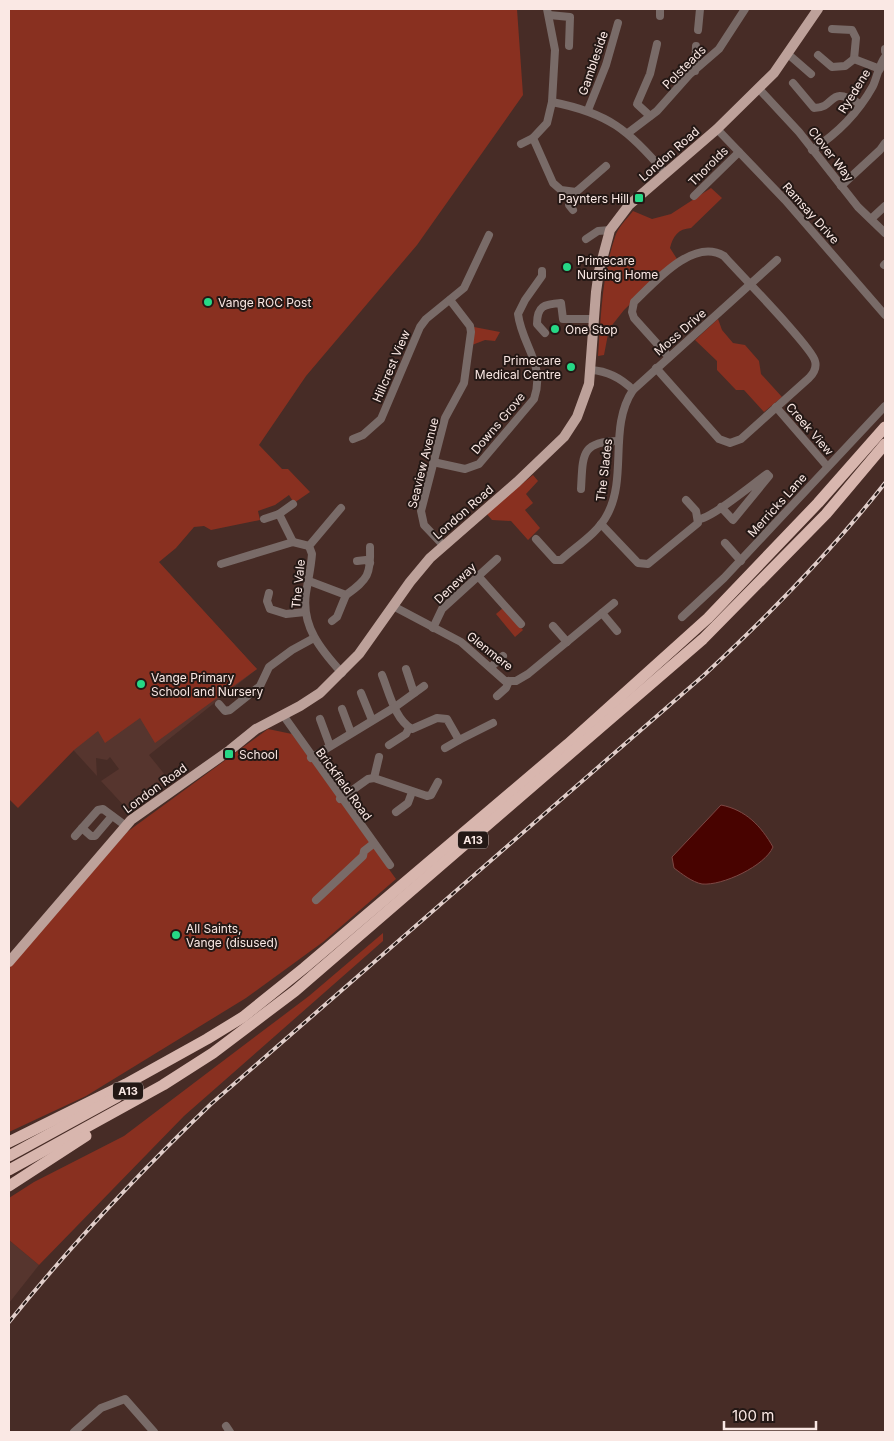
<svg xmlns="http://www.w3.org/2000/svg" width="894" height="1441" font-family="Inter,sans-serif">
	<rect width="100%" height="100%" fill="#472c26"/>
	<g fill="#56352e">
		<path d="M169,573L257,669L149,755L170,781L128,810L101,781L119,769L110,757L107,760L96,758L97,776L26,698Z"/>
		<path d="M9,1240L39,1265L9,1303Z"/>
	</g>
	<g fill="#893020">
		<path d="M9,9H517L523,95L417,245L306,376L259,445L282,469H288L310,492L294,503L289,495L275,505L258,511L260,520L211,530L204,526L194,527L176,548L159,562L257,669L155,743L140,718L105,743L98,731L74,750L18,808L9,799Z"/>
		<path d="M711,188L722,198L691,228C678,229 673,236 670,248L677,259L624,310L609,329L604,355L598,356C601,316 602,275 615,237C618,227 627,219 633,211L652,219L671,214Z"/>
		<path d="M718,319L722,330L733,343L745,345L759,361L761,374L782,397L764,412L744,390H736L717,370V361L695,340Z"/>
		<path d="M474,327L500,332L495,341L485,340L472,345Z"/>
		<path d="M533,475L538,481L526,494L533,503L525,510L540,528L528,540L511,521L492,520L486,513Z"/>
		<path d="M504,607L523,630L515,637L496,614Z"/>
		<path d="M268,729L292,734L396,879L323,942L246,998L86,1096L9,1132V967L127,832Z"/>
		<path d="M383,933V941L184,1116L39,1265L9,1240V1198L34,1182L124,1136L309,996Z"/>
	</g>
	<path fill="#480300" stroke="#7d4844" d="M721,805C746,810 761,826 773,847C765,866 722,886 702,884C692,882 682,874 674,868L672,857Z"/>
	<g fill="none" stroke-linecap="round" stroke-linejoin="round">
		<g stroke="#796b68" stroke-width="8">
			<path d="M547,9L555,50L552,102C608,113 629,130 665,173"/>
			<path d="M549,15L570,17L569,46"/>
			<path d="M660,16V9"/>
			<path d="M832,29L852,30L856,38L854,59"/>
			<path d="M698,30L700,9"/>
			<path d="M885,49V51"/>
			<path d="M788,54L811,74"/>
			<path d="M818,55L832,67L845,66L854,59L880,69"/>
			<path d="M695,71L696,46"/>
			<path d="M793,83L814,108C837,108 827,84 860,104"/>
			<path d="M759,89L799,132L858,207L885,233"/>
			<path d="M552,102L547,123L533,138L553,183L561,190L576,192L606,166"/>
			<path d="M588,110L606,65L618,23"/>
			<path d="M650,116L637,104L650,74L657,44"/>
			<path d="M717,129L785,200L885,315"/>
			<path d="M628,133L657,111L689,75L719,49L745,9"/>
			<path d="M521,144L533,138"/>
			<path d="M812,150C837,134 858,113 873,86C877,77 879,65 885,57"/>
			<path d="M841,186L880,150L885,143"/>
			<path d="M569,192V205L573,210"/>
			<path d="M694,196L739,152"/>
			<path d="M871,219L885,206"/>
			<path d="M586,239L598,231L610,230"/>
			<path d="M884,265L885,264"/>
			<path d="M545,333L537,324C537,306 544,304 561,303L563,319H594"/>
			<path d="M656,368L719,439L730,443L741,439L809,378C814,373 817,368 815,361C812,347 738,272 724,256C693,237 654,283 634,302L632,312L634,318L669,357"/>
			<path d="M591,370C608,371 621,378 633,390L777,260"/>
			<path d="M776,407L827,466"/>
			<path d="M353,439L363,435L381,419L420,327L426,319L464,288L489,235"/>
			<path d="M433,462L465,469L479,464L534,399C546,364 522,346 518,314L525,300L542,276V271"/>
			<path d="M581,489C583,456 580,441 619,441"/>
			<path d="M341,508L309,546L312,554C311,568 308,580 306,593C301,626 321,650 342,673"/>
			<path d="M279,514L293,542"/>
			<path d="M264,519L279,514L293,504"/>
			<path d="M699,519C711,519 754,483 767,474L769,476L733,520L721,507"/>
			<path d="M601,524L638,563L648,564L698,523L696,511L686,500"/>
			<path d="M536,539L555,560H561C575,547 598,533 607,515C628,477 608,427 633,390"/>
			<path d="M725,543L741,561"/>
			<path d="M444,546L424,525L421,511L445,418L464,383L471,332L470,326L450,300"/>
			<path d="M357,561L366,560L370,563"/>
			<path d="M221,564L293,542L309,546"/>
			<path d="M478,576L521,624"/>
			<path d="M309,581L346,595C368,579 371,575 370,547"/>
			<path d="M269,593L267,601L270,609L286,614L305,612"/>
			<path d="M393,606L461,642L505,681H516L528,674L614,603"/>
			<path d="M602,613L617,631"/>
			<path d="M682,617L724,578L885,406"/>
			<path d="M332,621L337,617L346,595"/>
			<path d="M553,626L567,642"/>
			<path d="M433,628L442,609L497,559"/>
			<path d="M491,667L503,656"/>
			<path d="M406,669L414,693"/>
			<path d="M382,675C389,692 395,720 412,729L437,718L447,719L459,740L445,748"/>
			<path d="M361,693L372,720"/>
			<path d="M497,696L506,688L509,681"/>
			<path d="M219,704L225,711L230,710L260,686L269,667L292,650L314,638"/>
			<path d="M342,709L351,733"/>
			<path d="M283,715L390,865"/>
			<path d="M320,719L330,746"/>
			<path d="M459,740L493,723"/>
			<path d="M389,745L406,734L409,728"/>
			<path d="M311,758L395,707L424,686"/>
			<path d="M374,778L379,757"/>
			<path d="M340,799L368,779L374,778L427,796L431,795L438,782"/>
			<path d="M396,812L408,803L412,792"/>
			<path d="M82,828L91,836H95L112,816"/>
			<path d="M75,836L98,810L103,809L126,826"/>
			<path d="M316,900L363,856L364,851L373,844"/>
			<path d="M226,1426L230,1432"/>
			<path d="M74,1432L101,1408L125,1399L154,1432"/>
		</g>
		<path stroke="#bda19a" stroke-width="10" d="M9,962L131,820L230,750L256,729L300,706L320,693L359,654L410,582L430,558L517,482L564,437L577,417L589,384L596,292L599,271L610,230L629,205L717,129L774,73L818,9"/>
		<g stroke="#d8b6ae" stroke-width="11">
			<path d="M9,1142L126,1084L207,1039L243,1017L304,968L568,744L708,618L818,503L885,427"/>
			<path d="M9,1156L117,1097"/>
			<path d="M9,1170L163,1085L213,1053L295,991L703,639L826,514L885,444"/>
			<path d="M9,1186L86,1136"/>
		</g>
		<g stroke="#e0cdc9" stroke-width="4">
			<path id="rail" d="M9,1322C71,1245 139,1173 211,1104L703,676C768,616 830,553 885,483"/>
		</g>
		<use href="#rail" stroke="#241815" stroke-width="2" stroke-dasharray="5.5" stroke-linecap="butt"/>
	</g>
	<g fill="#26d886" stroke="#241815" stroke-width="2">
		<rect x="634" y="193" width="10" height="10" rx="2.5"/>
		<circle cx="567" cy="267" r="5"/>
		<circle cx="208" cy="302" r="5"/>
		<circle cx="555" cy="329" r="5"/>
		<circle cx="571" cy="367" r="5"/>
		<circle cx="141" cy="684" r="5"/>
		<rect x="224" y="749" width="10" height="10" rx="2.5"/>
		<circle cx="176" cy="935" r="5"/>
	</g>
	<g text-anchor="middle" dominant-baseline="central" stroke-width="4" stroke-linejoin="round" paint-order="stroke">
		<g fill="#241815" stroke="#baaaa6" stroke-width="1">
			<rect x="458" y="831.5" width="30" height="17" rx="4"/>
			<rect x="113" y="1082.5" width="30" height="17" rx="4"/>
		</g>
		<g font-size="11" font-weight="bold" fill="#fae8e4">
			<text x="473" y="840">A13</text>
			<text x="128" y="1091">A13</text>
		</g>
		<g font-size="12" fill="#fae8e4" stroke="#241815">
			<text transform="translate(593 63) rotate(-71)">Gambleside</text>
			<text transform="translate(684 67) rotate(-45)">Polsteads</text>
			<text transform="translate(854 91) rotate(-58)">Ryedene</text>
			<text transform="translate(669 154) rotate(-41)">London Road</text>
			<text transform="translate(831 154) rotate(52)">Clover Way</text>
			<text transform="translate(708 166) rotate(-45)">Thorolds</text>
			<text transform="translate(811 213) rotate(48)">Ramsay Drive</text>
			<text transform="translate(680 332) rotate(-41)">Moss Drive</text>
			<text transform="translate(391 366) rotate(-67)">Hillcrest View</text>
			<text transform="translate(498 423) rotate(-50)">Downs Grove</text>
			<text transform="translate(810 429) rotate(49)">Creek View</text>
			<text transform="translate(423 463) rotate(-76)">Seaview Avenue</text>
			<text transform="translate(604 470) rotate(-83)">The Slades</text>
			<text transform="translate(777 505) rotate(-48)">Merricks Lane</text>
			<text transform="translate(463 512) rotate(-41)">London Road</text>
			<text transform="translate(455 583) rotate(-44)">Deneway</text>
			<text transform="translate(298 584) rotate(-84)">The Vale</text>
			<text transform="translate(490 651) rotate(38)">Glenmere</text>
			<text transform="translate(344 784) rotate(54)">Brickfield Road</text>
			<text transform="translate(155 788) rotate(-36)">London Road</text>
		</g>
		<g font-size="12" fill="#fae8e4" stroke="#241815" text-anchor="start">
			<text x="629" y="198" text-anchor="end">Paynters Hill</text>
			<text x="577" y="260">Primecare<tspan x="577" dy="14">Nursing Home</tspan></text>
			<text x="218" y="302">Vange ROC Post</text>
			<text x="565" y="329">One Stop</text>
			<text x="561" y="360" text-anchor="end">Primecare<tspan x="561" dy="14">Medical Centre</tspan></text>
			<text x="151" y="677">Vange Primary<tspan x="151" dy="14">School and Nursery</tspan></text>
			<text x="239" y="754">School</text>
			<text x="186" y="928">All Saints,<tspan x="186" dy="14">Vange (disused)</tspan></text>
		</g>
	</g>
	<rect width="894" height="1441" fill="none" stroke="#fae8e4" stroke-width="20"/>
	<path d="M724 1421v8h92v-8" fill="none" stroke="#fae8e4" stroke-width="2.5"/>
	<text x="732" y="1421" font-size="15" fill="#fae8e4" stroke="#241815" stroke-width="4" paint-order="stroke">100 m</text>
</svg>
